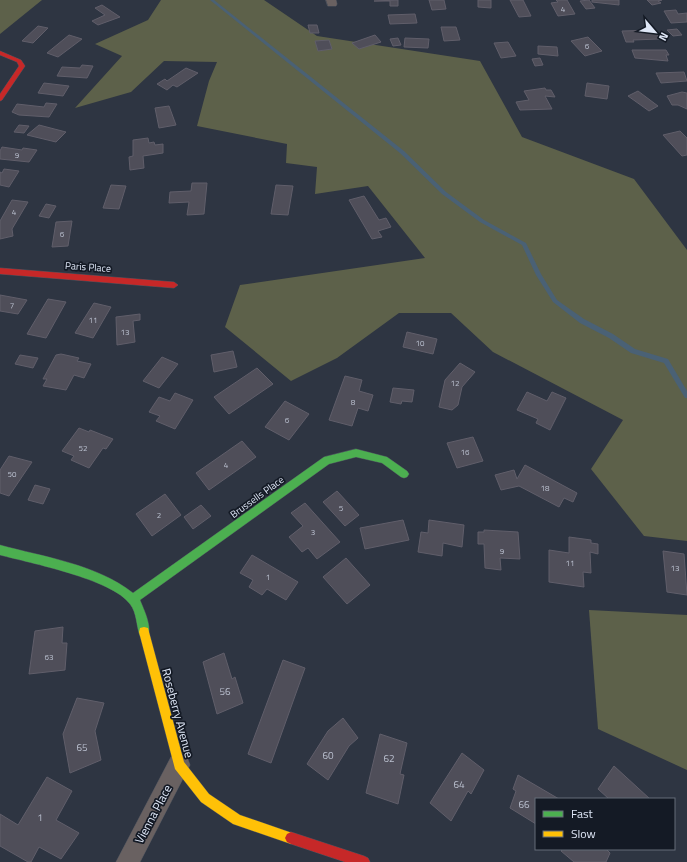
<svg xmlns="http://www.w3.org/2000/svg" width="687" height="862" font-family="'Titillium Web',sans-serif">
	<rect width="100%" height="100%" fill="#2e3542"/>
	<g fill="#5d614a">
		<path d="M0,0H42L0,34Z"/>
		<path d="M161,0H264L317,36L480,61L522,137L634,179L687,250V541L644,536L591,469L623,420L493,352L451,313H399L337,358L291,381L225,327L240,285L425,258L368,186L315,194L317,167L286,163L287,144L197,126L209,81L217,62L164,61L131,92L75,108L122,56L95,44L148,20Z"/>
		<path d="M589,610L687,615V770L598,729Z"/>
	</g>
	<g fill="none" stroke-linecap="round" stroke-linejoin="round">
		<path fill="#4a6175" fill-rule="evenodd" d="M210,0H214L404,151L446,192L484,220L526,243L541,274L557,300L584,319L613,334L635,349L668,359L687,391V398H685L664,363L631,353L609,338L580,323L553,302L536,275L522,245L480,222L442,194L400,153Z"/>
	</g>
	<g fill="#4f4e59" stroke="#605e6a">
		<path d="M398,0V6H390V1H374Z"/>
		<path d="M429,0H444L446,9L432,10Z"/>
		<path d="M478,0H491V8L478,7Z"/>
		<path d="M510,0H523L531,16L519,17Z"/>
		<path d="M556,0H567L575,14L558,16L551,3L558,2Z"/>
		<path d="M589,0L595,8L586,9L580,1Z"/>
		<path d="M592,0H619V5L592,2Z"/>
		<path d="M647,0H662L658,1L661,3L652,5Z"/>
		<path d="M102,5L120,17L98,25L92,21L105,15L95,8Z"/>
		<path d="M676,10L678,14L687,13V22L671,23L664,11Z"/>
		<path d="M415,14L417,23L390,24L388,15Z"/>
		<path d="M308,25H317L319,33H310Z"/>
		<path d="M38,26L48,28L33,43L22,41Z"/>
		<path d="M441,27H456L460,40L444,41Z"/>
		<path d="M677,29L682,35L673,36L667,30Z"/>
		<path d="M656,30L659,39L633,40L634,42H626L622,31Z"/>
		<path d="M69,35L82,39L58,57L47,53Z"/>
		<path d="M375,35L381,42L359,49L352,43Z"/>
		<path d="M588,37L602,51L585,56L571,41Z"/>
		<path d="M398,38L401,45L393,46L390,39Z"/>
		<path d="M405,38L429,39L428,48L404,47Z"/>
		<path d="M329,40L332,49L318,51L315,41Z"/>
		<path d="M508,42L516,56L501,58L494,43Z"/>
		<path d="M538,46L557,47L558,56L538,54Z"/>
		<path d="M632,50H666L669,55H666L668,61L635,58Z"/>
		<path d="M540,58L543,65L535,66L532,59Z"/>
		<path d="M82,65L93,66L87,78L57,76L62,67L80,68Z"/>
		<path d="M186,68L198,73L177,87L173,85L167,90L157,84L165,79L167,81Z"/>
		<path d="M684,72L687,81L661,83L656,73Z"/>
		<path d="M44,83L69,86L63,96L38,93Z"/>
		<path d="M587,83L609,86L607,99L585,96Z"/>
		<path d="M545,88L546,90H551L555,97L545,96L552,109L520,110L516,102L529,100L524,91Z"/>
		<path d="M638,91L658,106L649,111L628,96Z"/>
		<path d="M682,92L687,93V109L678,105H672L667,96Z"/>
		<path d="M46,103L57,104L49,117L19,115L12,112L17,104L44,107Z"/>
		<path d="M169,106L176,125L159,128L155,108Z"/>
		<path d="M19,125L29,126L24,133L14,132Z"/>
		<path d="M39,125L66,132L56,142L27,135Z"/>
		<path d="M680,131L687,138V155L682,156L663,135Z"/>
		<path d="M148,138L149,143L154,142L155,145L163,144V153L143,156L144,168L130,170L129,157L133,156V140Z"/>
		<path d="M2,147L22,150L23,148L37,150L29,162L0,159V151Z"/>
		<path d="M4,169L19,171L9,187L0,185V172L2,173Z"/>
		<path d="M192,183H207L204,214L187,215L189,202L169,203L170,192L191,191Z"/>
		<path d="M111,185L126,186L119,209L103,208Z"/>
		<path d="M276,185L293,186L288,215L271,214Z"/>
		<path d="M364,196L379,220L386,218L391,227L378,231L382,237L372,239L349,200Z"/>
		<path d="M12,200L28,202L12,229L13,236L0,239V221Z"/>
		<path d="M46,204L56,206L49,218L39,216Z"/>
		<path d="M72,221L68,246L52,247L56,222Z"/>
		<path d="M0,295L27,300L18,314L0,311Z"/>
		<path d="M48,299L66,302L46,338L27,334Z"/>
		<path d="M94,303L111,307L93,338L75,333Z"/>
		<path d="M140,314V320L133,321L135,342L117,345L116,317Z"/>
		<path d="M407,332L437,339L433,354L403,347Z"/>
		<path d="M233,351L237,367L214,372L211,355Z"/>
		<path d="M61,354L79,358L77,361L91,364L84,378L74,375L66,390L43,386L47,379H43L56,355Z"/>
		<path d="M20,355L38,358L33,368L15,364Z"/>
		<path d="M162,357L178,364L159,388L143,381Z"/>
		<path d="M460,363L475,372L462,387L458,405L452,410L439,407L445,380Z"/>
		<path d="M257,368L273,384L229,414L214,397Z"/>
		<path d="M345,376L362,380L359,391L373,395L368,411L358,408L352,426L329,420Z"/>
		<path d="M393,388L414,390L412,402L402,401L401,404L390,402Z"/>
		<path d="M527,392L547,401L552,392L566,398L550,430L536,423L538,419L517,410Z"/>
		<path d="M175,393L193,400L175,429L156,421L160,416L149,412L159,397L170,401Z"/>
		<path d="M285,401L309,414L289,440L265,427Z"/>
		<path d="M79,428L89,432L90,430L113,439L106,449L103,448L89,468L71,460L74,456L62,451Z"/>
		<path d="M473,437L483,461L457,468L447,443Z"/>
		<path d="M242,441L256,457L209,490L196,473Z"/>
		<path d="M9,456L32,462L9,496L0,493V470Z"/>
		<path d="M525,465L577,493L573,502L564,498L559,507L519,486L501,490L495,475L514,470L517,479Z"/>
		<path d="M35,485L50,489L43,504L28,500Z"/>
		<path d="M337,491L359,515L345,526L323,502Z"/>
		<path d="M165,494L181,515L152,536L136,514Z"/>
		<path d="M305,503L340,542L317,559L308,548L302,552L289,537L303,526L291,513Z"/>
		<path d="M201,505L211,516L193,529L184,517Z"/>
		<path d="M403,520L409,540L365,549L360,528Z"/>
		<path d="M429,520L464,525L462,547L443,543L442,556L418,552L421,532L428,533Z"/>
		<path d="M484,530L518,532L520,559L500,558L501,570L485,568L484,544H478V532H484Z"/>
		<path d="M569,537L591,540V543L598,544V554L590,552L591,573L583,572L584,587L549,582V550L569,553Z"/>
		<path d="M663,551L684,554L687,595L667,592Z"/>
		<path d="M252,555L298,582L286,600L267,589L262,595L249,587L253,580L240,573Z"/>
		<path d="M346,558L370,585L347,604L323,577Z"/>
		<path d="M63,627L62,643H67L65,670L29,674L35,631Z"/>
		<path d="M224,653L232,679L235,677L243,703L217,714L203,662Z"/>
		<path d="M283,660L305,668L271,763L248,754Z"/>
		<path d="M77,698L104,703L95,731L101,760L70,773L63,734Z"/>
		<path d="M343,718L358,738L349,746L328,780L307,764L328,731Z"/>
		<path d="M380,734L407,743L400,774L404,775L398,804L366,793Z"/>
		<path d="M462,753L484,770L471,794L468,791L451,821L430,803Z"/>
		<path d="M614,766L650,799H609L598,789Z"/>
		<path d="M518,775L559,799H536V824L510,808L516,791L513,789Z"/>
		<path d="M47,777L72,791L56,820L79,833L61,859L39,847L31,862H28L0,846V814L18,825Z"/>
		<path d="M563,849H606L610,853L606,862H574L561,851Z"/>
	</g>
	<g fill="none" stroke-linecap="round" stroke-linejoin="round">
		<g stroke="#4c525d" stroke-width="1">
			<g id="street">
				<path d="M326,0H336L337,4L336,6H328Z"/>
				<path d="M179,754L187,757L190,765L140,862H116L171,757Z"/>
			</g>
		</g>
		<g stroke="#4c525d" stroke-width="1">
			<path id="fast" d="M356,449L387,457L407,471L409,474L407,477L404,478L401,477L382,463L356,457L329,464L140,600C144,610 152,626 148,636L144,637L140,636C136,625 137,613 130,604C112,579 30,563 0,555V545C44,557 96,564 133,593L324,457Z"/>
		</g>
		<g stroke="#4c525d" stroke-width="1">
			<path id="slow" d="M144,627L148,628L149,632L184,762L209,794L240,815L295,834L297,838L295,842L291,844L233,824L201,802L175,769L139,632L140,628Z"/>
		</g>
		<g stroke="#4c525d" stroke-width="1">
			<g id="jam">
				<path d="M0,51L21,60L25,66L2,100L0,101V94L19,66L17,62L0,55Z"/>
				<path d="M0,268L174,282L178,285L174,288L0,274Z"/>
				<path d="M291,832L364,856L368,858L370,862H345L291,844L287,842L285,838L287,834Z"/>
			</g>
		</g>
		<use href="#street" fill="#696161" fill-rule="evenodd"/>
		<use href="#fast" fill="#4caf50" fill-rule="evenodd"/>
		<use href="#slow" fill="#ffc107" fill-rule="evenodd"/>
		<use href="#jam" fill="#c62828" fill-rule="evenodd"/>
	</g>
	<g text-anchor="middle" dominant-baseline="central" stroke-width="3.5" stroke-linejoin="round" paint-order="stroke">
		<g font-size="8" fill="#bbc1d0">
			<text x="563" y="9">4</text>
			<text x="587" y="46">6</text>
			<text x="17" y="155">9</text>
			<text x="14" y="212">4</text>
			<text x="62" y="234">6</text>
			<text x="12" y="305">7</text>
			<text x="93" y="320">11</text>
			<text x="125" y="332">13</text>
			<text x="420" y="343">10</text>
			<text x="455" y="383">12</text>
			<text x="353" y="402">8</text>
			<text x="287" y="420">6</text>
			<text x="83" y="448">52</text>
			<text x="465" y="452">16</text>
			<text x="226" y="465">4</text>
			<text x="12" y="474">50</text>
			<text x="545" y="488">18</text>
			<text x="341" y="508">5</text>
			<text x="159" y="515">2</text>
			<text x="313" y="532">3</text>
			<text x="502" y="551">9</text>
			<text x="570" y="563">11</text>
			<text x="675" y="568">13</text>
			<text x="268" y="577">1</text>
			<text x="49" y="657">63</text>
		</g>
		<g font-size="10" fill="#dfe7f7" stroke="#141a25">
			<text transform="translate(88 267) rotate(4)">Paris Place</text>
			<text transform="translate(257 497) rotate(-36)">Brussells Place</text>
		</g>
		<g font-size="10" fill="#bbc1d0">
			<text x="225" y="691">56</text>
			<text x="82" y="747">65</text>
			<text x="328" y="755">60</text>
			<text x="389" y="758">62</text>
			<text x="459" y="784">64</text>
			<text x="524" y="804">66</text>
			<text x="40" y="817">1</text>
		</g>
		<g font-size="12" fill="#dfe7f7" stroke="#141a25">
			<text transform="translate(178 713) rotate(75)">Roseberry Avenue</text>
			<text transform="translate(153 814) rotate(-62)">Vienna Place</text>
		</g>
	</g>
	<rect x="535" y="798" width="140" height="52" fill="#141a25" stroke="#656c79"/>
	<rect x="543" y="811" width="20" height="6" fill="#4caf50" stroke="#656c79"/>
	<text x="571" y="818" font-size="12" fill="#dfe7f7">Fast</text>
	<rect x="543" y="831" width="20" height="6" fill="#ffc107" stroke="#656c79"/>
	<text x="571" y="838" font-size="12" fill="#dfe7f7">Slow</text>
	<g transform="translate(655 32) rotate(118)" stroke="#141a25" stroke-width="3" paint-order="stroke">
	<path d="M0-3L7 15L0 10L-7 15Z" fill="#dfe7f7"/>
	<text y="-6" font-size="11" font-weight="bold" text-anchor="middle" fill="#dfe7f7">N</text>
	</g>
</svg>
